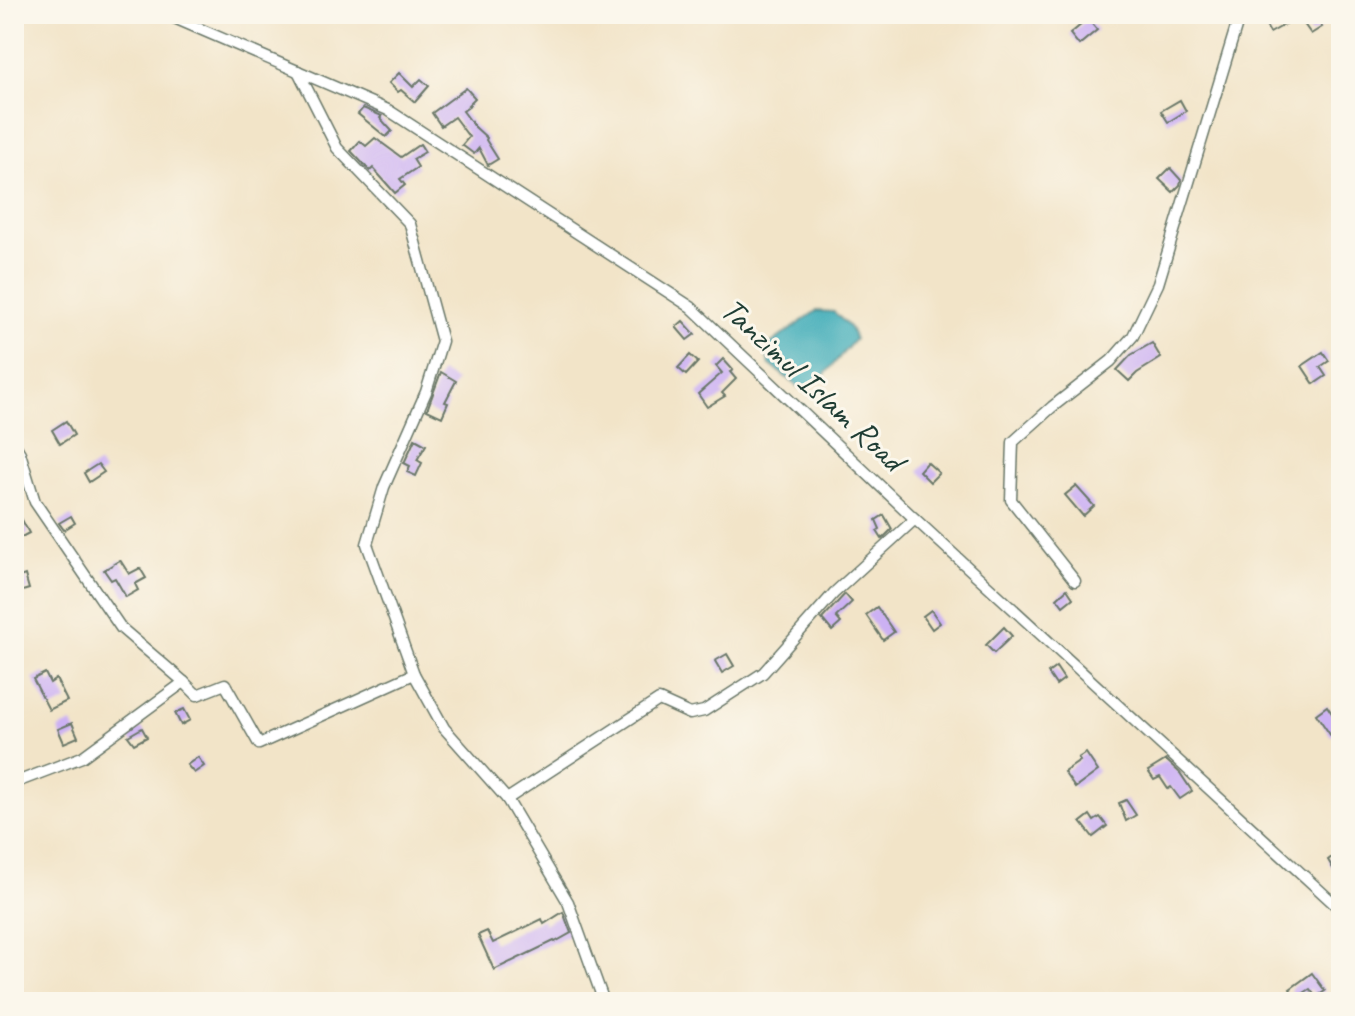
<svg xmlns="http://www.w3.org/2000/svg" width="1355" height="1016" font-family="Caveat,sans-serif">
	<rect width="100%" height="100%" fill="#fbf7ec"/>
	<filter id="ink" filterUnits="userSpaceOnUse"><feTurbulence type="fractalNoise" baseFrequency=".0125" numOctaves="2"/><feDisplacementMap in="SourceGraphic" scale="16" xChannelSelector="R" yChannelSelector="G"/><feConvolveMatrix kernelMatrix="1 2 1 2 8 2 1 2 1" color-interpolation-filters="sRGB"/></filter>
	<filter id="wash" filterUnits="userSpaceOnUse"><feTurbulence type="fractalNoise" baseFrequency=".006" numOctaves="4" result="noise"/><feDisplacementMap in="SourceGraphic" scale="32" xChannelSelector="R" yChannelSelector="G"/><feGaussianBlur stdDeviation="1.8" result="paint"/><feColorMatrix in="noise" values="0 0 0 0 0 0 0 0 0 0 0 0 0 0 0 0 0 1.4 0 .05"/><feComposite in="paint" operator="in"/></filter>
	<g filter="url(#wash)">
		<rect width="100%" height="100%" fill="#f2e4c8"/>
		<path fill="#3aaab7" stroke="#2c7476" stroke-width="2" d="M816,311L834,312L850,328L855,339L820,380L800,388L769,364L765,348Z"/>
		<g id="blocks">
			<g fill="#ccb1f3">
				<path d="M1266,14H1280L1286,24L1270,33L1265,24L1270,21Z"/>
				<path d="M1315,17L1322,27L1311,34L1304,24Z"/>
				<path d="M1088,19L1097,30L1079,45L1070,34Z"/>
				<path d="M399,73L413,87L421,79L429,86L415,102L401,90L398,92L389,83Z"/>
				<path d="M466,88L475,98L468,105L470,106L463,111L475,127L487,138L486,140L498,159L488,165L479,148L474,154L462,145L469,137L454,117L441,126L432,113Z"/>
				<path d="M1180,100L1186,111L1168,122L1161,111Z"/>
				<path d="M363,108L382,116L380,118L392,131L386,137L358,114Z"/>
				<path d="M375,138L401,157L420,144L425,152L413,159L418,167L400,179L405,185L395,193L373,168L370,171L351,151L360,141L366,146Z"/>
				<path d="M1170,168L1181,180L1180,185L1173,192L1159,179Z"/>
				<path d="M683,321L695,334L687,340L676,327Z"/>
				<path d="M1152,343L1161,358L1137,373L1129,381L1117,370L1131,355Z"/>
				<path d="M1323,352L1329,361L1320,367L1326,376L1314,384L1302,366Z"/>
				<path d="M690,355L698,362L686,375L678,368Z"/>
				<path d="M723,359L733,370L730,372L736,379L722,393L725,396L707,407L698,394L722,373L716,366Z"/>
				<path d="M441,372L456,381L445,402L448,403L442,417L427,410Z"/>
				<path d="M66,421L74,435L60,444L52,430Z"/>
				<path d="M415,439L426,445L417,460L422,463L416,476L407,472L410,466L404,463Z"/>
				<path d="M927,462L939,473L930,482L919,471Z"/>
				<path d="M98,464L104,472L89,482L84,473Z"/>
				<path d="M1076,486L1094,506L1083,516L1065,495Z"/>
				<path d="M884,515L892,529L882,539L877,531L880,529L876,520Z"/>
				<path d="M20,516L29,533L14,541V519Z"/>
				<path d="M71,516L75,523L64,530L59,523Z"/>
				<path d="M120,560L129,574L140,568L146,578L135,584L138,590L126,597L115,578L111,580L104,570Z"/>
				<path d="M25,575L29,589L16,593L14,579Z"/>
				<path d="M1067,589L1073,598L1063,606L1057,598Z"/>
				<path d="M845,594L852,602L836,617L841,623L832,631L822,619Z"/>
				<path d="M877,607L894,632L883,640L866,615Z"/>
				<path d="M931,610L940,623L932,629L923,616Z"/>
				<path d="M1004,627L1012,636L994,653L986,645Z"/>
				<path d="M727,654L734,666L722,673L715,661Z"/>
				<path d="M1056,667L1064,679L1056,685L1048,673Z"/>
				<path d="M45,673L50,683L56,679L67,701L49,710L33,679Z"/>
				<path d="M1327,706L1335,718L1341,714V728L1331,736L1316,714Z"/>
				<path d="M184,709L190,720L181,725L175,713Z"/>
				<path d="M72,723L78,737L64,743L58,729Z"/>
				<path d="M142,728L147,737L134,744L128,736Z"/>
				<path d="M1086,753L1098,771L1075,788L1064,772L1080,761L1078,758Z"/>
				<path d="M198,757L204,766L194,773L187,765Z"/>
				<path d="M1166,760L1180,773L1192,791L1180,799L1171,787L1168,789L1160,777L1154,780L1148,771Z"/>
				<path d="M1126,800L1136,815L1126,821L1119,803Z"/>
				<path d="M1090,815L1094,821L1100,817L1107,826L1093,837L1081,822Z"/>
				<path d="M1341,850V882L1328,860Z"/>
				<path d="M563,912L571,933L555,942L554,941L494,970L478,935L487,931L493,943L542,919L544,924Z"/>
				<path d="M1312,973L1325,991L1316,997L1310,989L1296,998L1290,989Z"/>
			</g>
		</g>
	</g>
	<g filter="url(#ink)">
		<use href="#blocks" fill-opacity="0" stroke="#697768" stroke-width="2"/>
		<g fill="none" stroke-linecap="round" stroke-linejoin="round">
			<g stroke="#697768" stroke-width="13">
				<g id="street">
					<path d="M165,14L388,110L691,307L915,519L1341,910"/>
					<path d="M298,71L337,148L410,224L442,341L426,392L384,487L367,544L414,674L444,728L507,799L568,902L604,1002"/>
					<path d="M14,443L20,453L35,502L121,628L184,682L197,695L225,684L259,744L414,674"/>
					<path d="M1075,581L1011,500L1013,442L1052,407L1111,361L1133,336L1158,284L1240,14"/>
					<path d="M14,783L82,757L184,682"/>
					<path d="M507,799L659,700L690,714L704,711L763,673L834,593L915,519"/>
				</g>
			</g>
			<use href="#street" stroke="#fff" stroke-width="10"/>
		</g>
	</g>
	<g text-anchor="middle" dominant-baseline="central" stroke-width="6" stroke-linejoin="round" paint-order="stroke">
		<g font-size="34" fill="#1f3d34" stroke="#fbf7ec">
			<text transform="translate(813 384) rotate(43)">Tanzimul Islam Road</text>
		</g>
	</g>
	<rect width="1355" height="1016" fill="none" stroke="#fbf7ec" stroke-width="48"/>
</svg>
